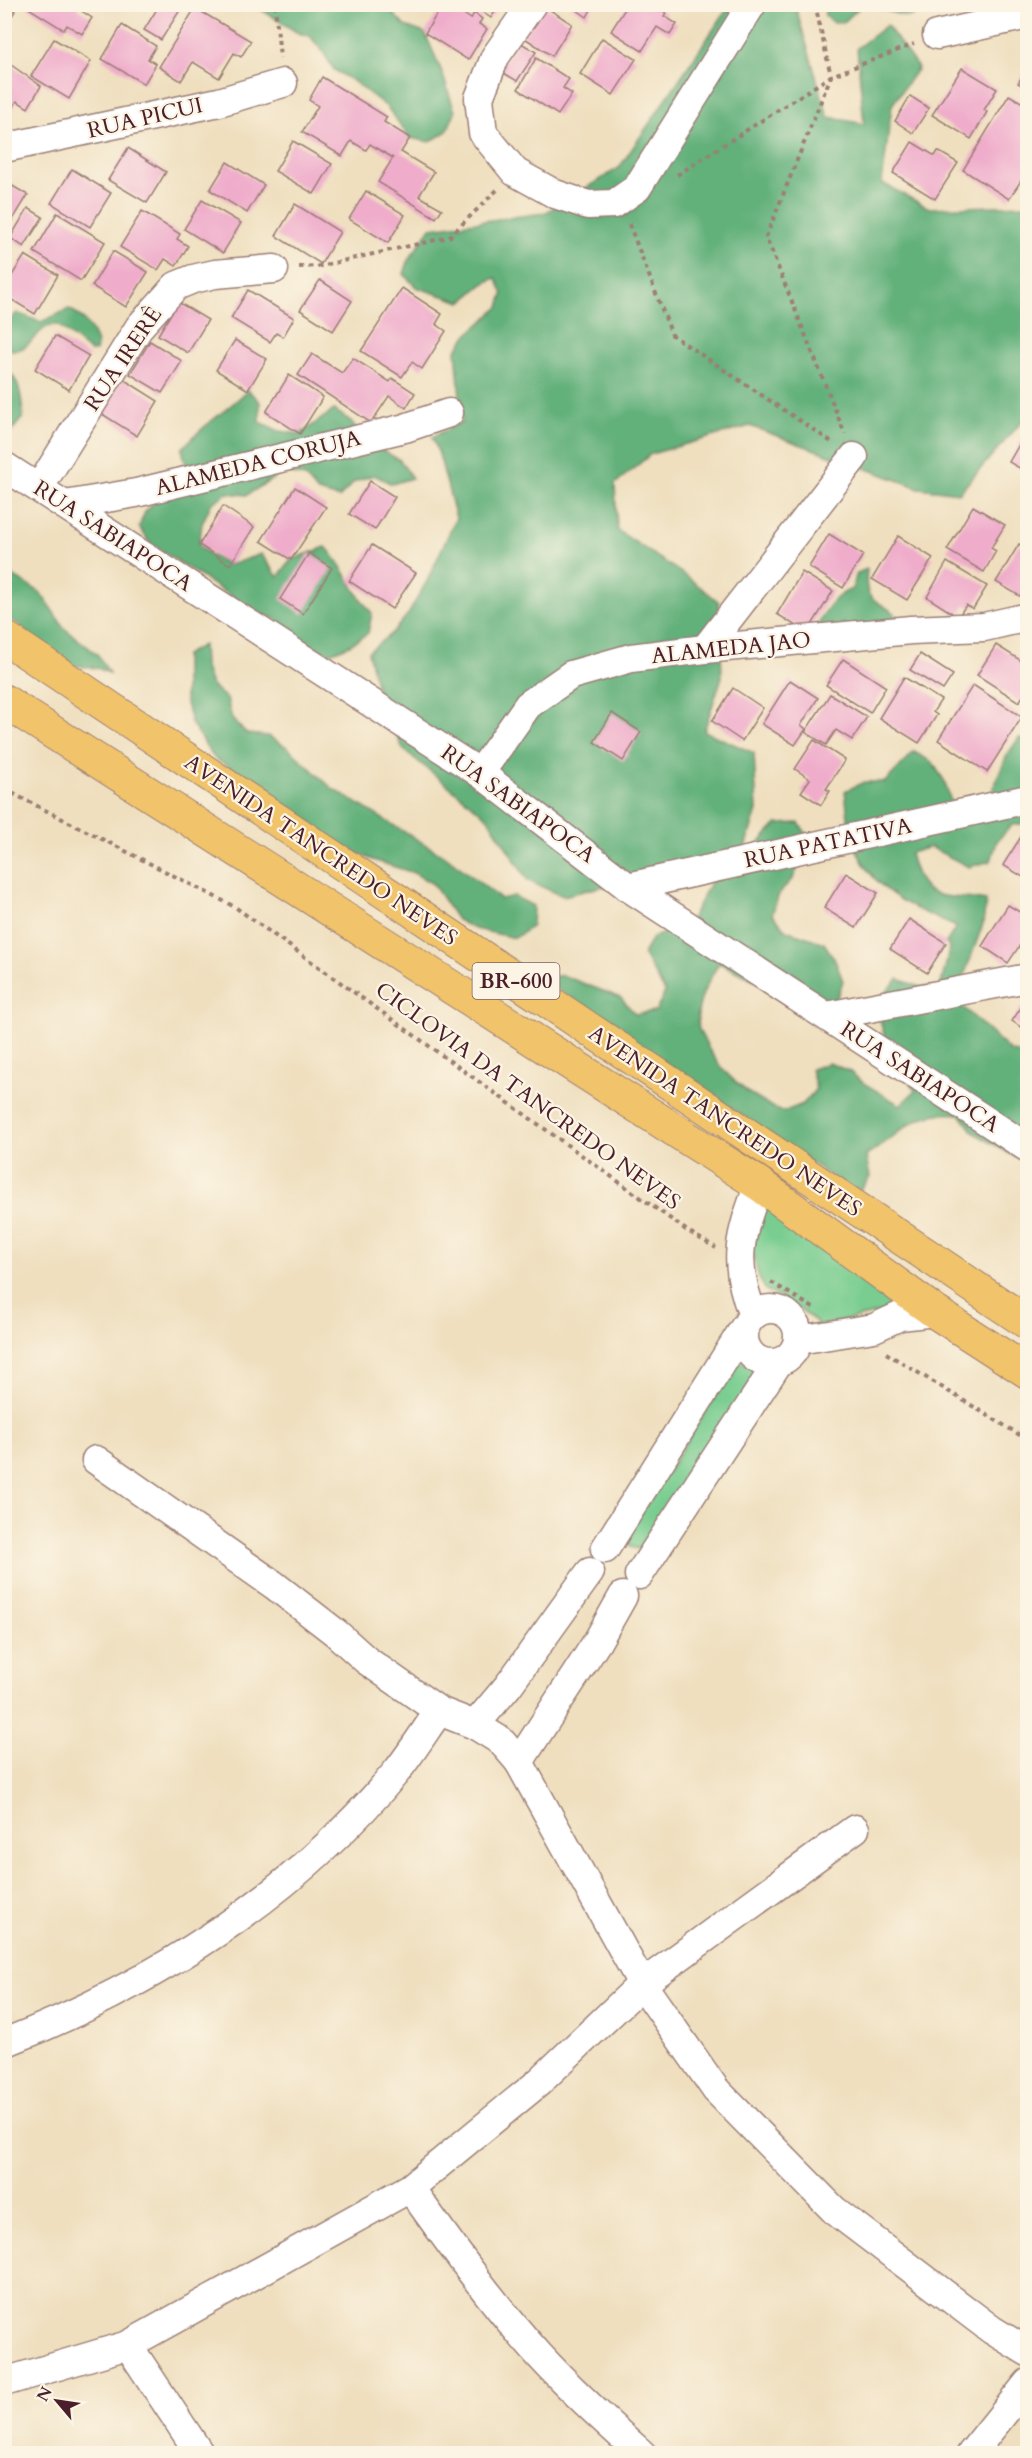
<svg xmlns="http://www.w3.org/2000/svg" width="1032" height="2458" font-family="Cardo,serif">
	<rect width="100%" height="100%" fill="#fcf5e5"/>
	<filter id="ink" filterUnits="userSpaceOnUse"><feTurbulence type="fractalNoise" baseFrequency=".0167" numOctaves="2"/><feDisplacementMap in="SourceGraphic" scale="12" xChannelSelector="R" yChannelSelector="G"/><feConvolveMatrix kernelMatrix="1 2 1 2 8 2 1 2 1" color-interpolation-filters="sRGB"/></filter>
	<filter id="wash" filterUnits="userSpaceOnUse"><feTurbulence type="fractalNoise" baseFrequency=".008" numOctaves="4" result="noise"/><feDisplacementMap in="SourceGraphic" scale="24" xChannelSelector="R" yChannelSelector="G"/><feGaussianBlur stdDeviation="1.35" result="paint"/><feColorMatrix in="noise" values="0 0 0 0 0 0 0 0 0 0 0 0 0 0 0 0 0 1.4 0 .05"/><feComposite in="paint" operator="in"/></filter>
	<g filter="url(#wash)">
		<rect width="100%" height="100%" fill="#efdfbf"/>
		<g fill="#79cd90" stroke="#62765e" stroke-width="1.5">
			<path d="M765,1205L906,1298L895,1309L821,1326L797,1307L766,1290L759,1278L752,1250Z"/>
			<path d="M741,1362L752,1366L755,1377L643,1550L631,1547L628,1541V1534L735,1365Z"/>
		</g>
		<g fill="#62b07a" stroke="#566852" stroke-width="1.5">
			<path d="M248,5H385L405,26L425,33L442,72L455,112L447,131L430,142L410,138L387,107L353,81L334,70L323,52L310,36L298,33L262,10Z"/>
			<path d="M730,5H795L828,117L864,124L857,48L887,25L918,68L892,105L882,183L929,208L1027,205V416L959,493L919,488L750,426L651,454L615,484L617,530L686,576L719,602L722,677L704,731L754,753L757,811L743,853L563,896L528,881L487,817L403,749L395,732L384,717L368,652L393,632L409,613L428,579L456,518L439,454L432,437L462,422L456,350L468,334L499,307L503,294L496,278C480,283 474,293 461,302L416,287L404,274L409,259L431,228L545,213L619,168Z"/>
			<path d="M825,5V4L930,5C909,30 887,4 861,6L844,22L834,23L825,16Z"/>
			<path d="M69,309C81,314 101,337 96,351L91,352L58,325C38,322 31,354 11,350L8,345L7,322L17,313L41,322Z"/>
			<path d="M4,366C20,379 22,397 23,417L10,433L5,434Z"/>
			<path d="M248,390L260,402V422L279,431L300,434L334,410L351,421L363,440L400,460L412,478L392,484L374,475L354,482L339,498L318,492L305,477L284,472L247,495L227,493L211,504L202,524L199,545L211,556L230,565L261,554L278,577L291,560L326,547C345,567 353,593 372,613L368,633L350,645L330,653L312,647L273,618L253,611L162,551L149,542L139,527L145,512L187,470L182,449C202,425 227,411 248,390Z"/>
			<path d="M867,569C863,605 875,596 896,615L892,625L817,626C826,610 833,596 852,589L857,573Z"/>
			<path d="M4,571L40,592L64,628L98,655L109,673L97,668L77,666L34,644L21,626L5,616Z"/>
			<path d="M203,645L204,665L211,685L227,699L232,719L247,734L268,736L287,747L333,789L448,858L501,899L514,896L533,906L532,926L515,938L475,929L457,920L433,884L414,873L373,860L335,844L286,807L269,791L214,758L191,723L185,699V655Z"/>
			<path d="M1019,738L1027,740V823L1012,825L997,841L991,861L969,867L930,847L910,853C923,908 941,892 986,901L983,924L961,984L962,1006L1010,1051L1027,1056V1161L1010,1154L973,1132L960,1114C911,1110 904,1132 866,1156L870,1177L857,1194L542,979L562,975L621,998L635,1014L656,1011L665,992L643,954L653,937L672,931L691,919L710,883L761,841L777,824L799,823L811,840L793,878L779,894L772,914L786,930L824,943L835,960L843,981L836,1000L817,1010L719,963C708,982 696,1001 698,1024C698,1030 702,1036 705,1041C720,1074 750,1098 783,1112L803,1104L816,1089L811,1069L829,1063L849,1071L865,1084L900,1105L915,1091C902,1067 869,1025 883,997C886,991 893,985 898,979L920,987L940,988L950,948L946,943L956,927C909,906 865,890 851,832C847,819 847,805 845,791L864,782H885L914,752L932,762L944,780L950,799L964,814L984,811L1007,755Z"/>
		</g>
		<g id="blocks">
			<g fill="#efaccb">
				<path d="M22,4H79L77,8L92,18L82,34L67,25L64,30Z"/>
				<path d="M160,4H178L182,7L161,40L144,30Z"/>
				<path d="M443,4H449L471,19L474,13L482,19L479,24L487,29L468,60L425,33Z"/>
				<path d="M470,4H500L491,18Z"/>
				<path d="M568,4H594L587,17Z"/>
				<path d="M628,4H653L666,13L664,16L677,24L670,35L657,27L642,51L611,31Z"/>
				<path d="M973,4H1010L1004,13L995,7L990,15Z"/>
				<path d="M4,5L15,11L4,28Z"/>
				<path d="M544,6L572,24L552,56L523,37Z"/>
				<path d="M195,8L251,41L241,57L234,53L219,78L193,62L181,81L159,67Z"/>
				<path d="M122,25L156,46L148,59L156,64L144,84L102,59Z"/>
				<path d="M602,38L636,59L613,95L580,74Z"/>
				<path d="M54,39L91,61L69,99L31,76Z"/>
				<path d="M518,41L536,52L517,81L499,70Z"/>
				<path d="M536,58L569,79L563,88L572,94L558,115L518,89Z"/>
				<path d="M4,60L41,86L28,108L17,101L11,110L4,107Z"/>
				<path d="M1028,67V89L1018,83Z"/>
				<path d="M962,68L997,89L984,110L987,112L971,139L932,115Z"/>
				<path d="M322,77L387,117L384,122L410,138L401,152L434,172L419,196L442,209L436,218L378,182L393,158L370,144L366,150L351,141L342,156L302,132L318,106L309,100Z"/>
				<path d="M1009,95L1028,106V170L1009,199L963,170Z"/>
				<path d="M910,96L929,108L913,133L895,121Z"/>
				<path d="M293,141L332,164L314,194L275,171Z"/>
				<path d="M912,142L935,156L938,151L958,163L935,199L893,173Z"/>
				<path d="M128,148L166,172L147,203L108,180Z"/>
				<path d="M227,162L264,185L247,213L210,190Z"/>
				<path d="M72,169L111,193L90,227L51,203Z"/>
				<path d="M4,181L28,195L7,229L4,228Z"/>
				<path d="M366,191L405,215L388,243L349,219Z"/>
				<path d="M202,200L241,223L223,253L184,229Z"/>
				<path d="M295,204L340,232L321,264L276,236Z"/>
				<path d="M28,208L43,217L24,247L10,238Z"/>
				<path d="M142,211L180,234L177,239L188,246L176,266L165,259L158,270L120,247Z"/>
				<path d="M57,213L105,242L81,281L34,252Z"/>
				<path d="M113,251L148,272L126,307L92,286Z"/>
				<path d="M25,255L58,275L35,314L4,295V288Z"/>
				<path d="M320,280L352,301L333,331L300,310Z"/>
				<path d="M402,288L442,314L436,324L446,331L422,369L412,362L402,377L361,351Z"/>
				<path d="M248,290L294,318L283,337L276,333L270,342L231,318Z"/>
				<path d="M178,302L208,320L188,353L158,335Z"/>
				<path d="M55,336L89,356L69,390L35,369Z"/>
				<path d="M235,340L267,359L248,390L216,370Z"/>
				<path d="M150,341L182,361L162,393L130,374Z"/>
				<path d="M312,354L342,373L353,358L390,382L392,378L415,393L406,408L389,396L371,423L298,375Z"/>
				<path d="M289,375L323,397L300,434L266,412Z"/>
				<path d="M123,379L158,401L137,436L102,414Z"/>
				<path d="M1024,436L1028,438V473L1009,462Z"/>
				<path d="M370,481L395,497L375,530L349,514Z"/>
				<path d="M295,487L326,507L291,560L261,541Z"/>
				<path d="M223,506L254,527L230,565L199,545Z"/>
				<path d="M973,506L1005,525L991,548L996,551L984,572L947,550Z"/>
				<path d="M829,534L863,555L843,588L809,567Z"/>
				<path d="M898,536L933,558L907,600L872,579Z"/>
				<path d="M1019,544L1028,549V601L996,582Z"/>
				<path d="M372,545L416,573L392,609L349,581Z"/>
				<path d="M309,553L332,568L303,614L280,599Z"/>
				<path d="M947,562L987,586L973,609L966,605L958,617L927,597Z"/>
				<path d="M802,572L833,591L807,633L777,614Z"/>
				<path d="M996,645L1028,665V689L1019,702L977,675Z"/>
				<path d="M920,654L953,675L943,690L910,670Z"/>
				<path d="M843,659L886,687L870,713L826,685Z"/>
				<path d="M904,677L941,700L933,712L937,715L919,743L879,718Z"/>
				<path d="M790,680L818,698L801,725L806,729L795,745L762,724Z"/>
				<path d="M973,685L1022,717L987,772L938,740Z"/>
				<path d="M733,688L763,708L742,741L712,721Z"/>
				<path d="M830,694L867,717L852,740L836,730L826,745L805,732Z"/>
				<path d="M612,713L641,732L623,761L594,742Z"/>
				<path d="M814,740L845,760L826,789L830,791L821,805L801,792L810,779L795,769Z"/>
				<path d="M1024,832L1028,834V880L1003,865Z"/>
				<path d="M846,873L878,893L856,928L824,908Z"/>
				<path d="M1008,905L1028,917V933L1008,963L982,946Z"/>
				<path d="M909,919L946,943L927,973L890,949Z"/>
				<path d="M1028,997V1032L1012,1021Z"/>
			</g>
		</g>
	</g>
	<g filter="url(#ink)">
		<use href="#blocks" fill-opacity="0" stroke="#9c7f75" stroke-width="1.5"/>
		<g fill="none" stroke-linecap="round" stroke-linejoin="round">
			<g stroke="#9c7f75" stroke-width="31">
				<g id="minor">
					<path d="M532,4L495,57L479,98L483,133L515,172L555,194L588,205L614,204L637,188L752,4"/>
					<path d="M937,35L1028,15"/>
					<path d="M4,148L219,102L283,83"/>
					<path d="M4,466L480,773L628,887L1028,1148"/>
					<path d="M39,488L140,326L176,286L193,279L215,274L274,269"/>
					<path d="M65,505L136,493L405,428L449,413"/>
					<path d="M705,649L854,457"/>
					<path d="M480,773L528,705L571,675L631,658L705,649L911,630L984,627L1028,617"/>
					<path d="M628,887L1028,799"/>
					<path d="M827,1016L1028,978"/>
					<circle cx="771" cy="1336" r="27"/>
					<path d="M753,1315C731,1261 740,1236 759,1184"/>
					<path d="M798,1340L874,1328L900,1316L935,1312"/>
					<path d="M96,1460L274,1585L336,1633L366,1660L439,1711L475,1725L501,1741L519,1762L642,1984L716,2090L834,2210L992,2330L1028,2352"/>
					<path d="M605,1549L744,1328"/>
					<path d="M639,1575L778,1363"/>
					<path d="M475,1725L508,1686L590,1572"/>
					<path d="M519,1762L597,1642L623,1596"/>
					<path d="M4,2043C153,1985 295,1895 397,1771C412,1752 425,1731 439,1711"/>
					<path d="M410,2188C451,2245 492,2303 539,2355C571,2390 606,2422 642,2454"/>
					<path d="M128,2345L200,2454"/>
					<path d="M4,2382L128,2345L410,2188L538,2083L642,1984L855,1829"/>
					<path d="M971,2454L1028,2383"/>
				</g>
			</g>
			<g stroke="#9c7f75" stroke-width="35">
				<g id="major">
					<path d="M4,637L1028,1323"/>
					<path d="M4,701L759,1184L935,1312L1028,1372"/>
				</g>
			</g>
			<g stroke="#9c7f75" stroke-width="4" stroke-dasharray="4.5 4.5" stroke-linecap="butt">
				<path d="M275,4L280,58"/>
				<path d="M815,4L831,76L766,237L845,434"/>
				<path d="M677,175L831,76L914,44"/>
				<path d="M629,224L672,335L833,443"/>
				<path d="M299,267L320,266L449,237L497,190"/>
				<path d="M4,789L235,907L686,1230L716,1248"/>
				<path d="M771,1282L815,1309"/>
				<path d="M886,1353L1028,1440"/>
			</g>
			<use href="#minor" stroke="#fff" stroke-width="28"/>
			<use href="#major" stroke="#f1c36a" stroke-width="33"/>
		</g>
	</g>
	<g text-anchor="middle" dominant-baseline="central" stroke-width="4.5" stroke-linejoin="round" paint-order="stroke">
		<rect fill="#fcf5e5" stroke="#7f5f63" stroke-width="1.5" x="472.5" y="963" width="87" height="36" rx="4.5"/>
		<g font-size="21" font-weight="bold" fill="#4a1f2b">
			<text x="516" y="981">BR-600</text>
		</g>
		<g font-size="22" fill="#4a1f2b" stroke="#fcf5e5">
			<text transform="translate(145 118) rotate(-13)">RUA PICUI</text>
			<text transform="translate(123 359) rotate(-56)">RUA IRERÊ</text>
			<text transform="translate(258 463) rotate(-14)">ALAMEDA CORUJA</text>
			<text transform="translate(113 536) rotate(33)">RUA SABIAPOCA</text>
			<text transform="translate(731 648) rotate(-6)">ALAMEDA JAO</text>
			<text transform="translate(518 804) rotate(36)">RUA SABIAPOCA</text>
			<text transform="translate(828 843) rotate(-12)">RUA PATATIVA</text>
			<text transform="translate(321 850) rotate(34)">AVENIDA TANCREDO NEVES</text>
			<text transform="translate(920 1077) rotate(33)">RUA SABIAPOCA</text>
			<text transform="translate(528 1096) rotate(36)">CICLOVIA DA TANCREDO NEVES</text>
			<text transform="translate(725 1121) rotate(34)">AVENIDA TANCREDO NEVES</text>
		</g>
	</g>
	<rect width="1032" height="2458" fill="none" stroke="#fcf5e5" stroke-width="24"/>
	<g transform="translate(57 2401) rotate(299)" stroke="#fcf5e5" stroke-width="4.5" paint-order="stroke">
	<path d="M0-4.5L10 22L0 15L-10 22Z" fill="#4a1f2b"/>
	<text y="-9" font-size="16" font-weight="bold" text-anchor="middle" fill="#4a1f2b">N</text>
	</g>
</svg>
